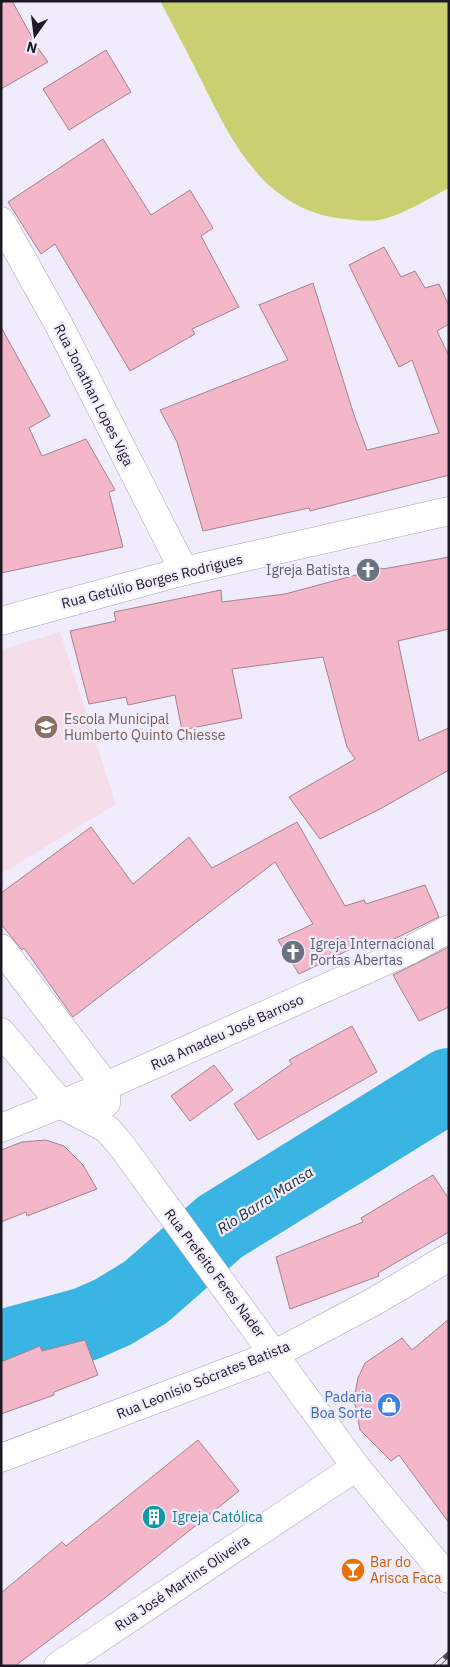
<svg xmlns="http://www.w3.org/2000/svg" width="450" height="1667" font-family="'IBM Plex Sans',sans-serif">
	<rect width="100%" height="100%" fill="#f1ecfc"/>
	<path fill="#f5dde9" d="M60,632L116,804L1,874V650Z"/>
	<path fill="#cad071" d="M160,1H449V188C427,199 404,215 379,220C369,222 356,220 345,219C267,211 235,148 204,86C190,57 175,29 160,1Z"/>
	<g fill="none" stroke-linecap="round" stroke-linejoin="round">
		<path stroke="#3ab4e2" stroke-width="74" d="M1,1347L86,1324L113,1312L146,1292L220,1227L449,1085"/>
	</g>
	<g fill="#f4b7c9" stroke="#a1838b">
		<path d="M1,1H12L38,48L48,62L1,89Z"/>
		<path d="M106,50L131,92L69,130L43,89Z"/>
		<path d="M103,139L151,215L190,190L213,228L201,236L239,307L192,329L195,334L130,371L55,244L41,254L8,202Z"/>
		<path d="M384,247L401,277L415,271L425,288L439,284L449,306V324L437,331L449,356V475L310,511L309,508L203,531L177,442L160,410L288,360L259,305L313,283L354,415L367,450L439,433L412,360L399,367L349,265Z"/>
		<path d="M1,327L50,416L29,428L42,456L86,439L115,490L109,492L123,547L1,573Z"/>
		<path d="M449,557V629L398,641L419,741L449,728V770L378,810L320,839L289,797L355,759L347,747L323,657L232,669L242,718L182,730L175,695L128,705L126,697L89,704L70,631L116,621L114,612L221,590L222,602L285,594L382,568L383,569Z"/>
		<path d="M297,822L345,906L364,900L366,904L425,885L439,917L378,947L365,950L361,944L299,974L278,940L313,924L275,862L73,1017L24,948L22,950L1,924V893L91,827L133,884L189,837L212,868Z"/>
		<path d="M449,947V1007L419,1021L393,975Z"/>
		<path d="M352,1026L377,1072L258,1140L234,1104L292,1064L289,1060Z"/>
		<path d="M214,1065L233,1090L190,1121L171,1096Z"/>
		<path d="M46,1140L64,1146L83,1165L97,1189L27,1216L26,1212L1,1222V1150L22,1142Z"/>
		<path d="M433,1175L449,1199V1232L378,1273L379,1276L290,1309L276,1257L363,1222L361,1218Z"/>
		<path d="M449,1319V1523L399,1455L391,1461L360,1430L354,1399L358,1378L365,1363L402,1338L412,1350Z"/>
		<path d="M85,1340L98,1375L54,1392V1395L1,1414V1362L40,1346L42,1351Z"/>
		<path d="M198,1440L239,1491L110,1594L15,1666H1V1593L62,1542L66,1546Z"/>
	</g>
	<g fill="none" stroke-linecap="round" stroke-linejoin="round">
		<g stroke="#a9a1ba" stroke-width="29">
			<g id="minor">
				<path d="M1,221L58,323L184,571"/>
				<path d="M1,621L184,571L449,511"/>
				<path d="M1,948L106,1086V1103"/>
				<path d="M1,1032L62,1105L107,1129L121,1145L356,1467L449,1579"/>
				<path d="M1,1128L106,1086L410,950L449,929"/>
				<path d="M1,1458L275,1354L375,1301L449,1257"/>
				<path d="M58,1666L356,1467"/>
			</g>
		</g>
		<use href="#minor" stroke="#fff" stroke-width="28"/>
		<g stroke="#4e4b55" stroke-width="5.5">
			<path id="rail" d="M436,1666L449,1654"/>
		</g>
		<use href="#rail" stroke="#f1ecfc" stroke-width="4" stroke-dasharray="11" stroke-linecap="butt"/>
	</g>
	<defs>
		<g id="church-disc" transform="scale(1.25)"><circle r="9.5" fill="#6b7280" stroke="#f1ecfc"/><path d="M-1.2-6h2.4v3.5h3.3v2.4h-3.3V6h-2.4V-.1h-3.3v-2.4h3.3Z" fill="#fff"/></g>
		<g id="school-disc" transform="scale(1.25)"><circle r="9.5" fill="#8d6e63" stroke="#f1ecfc"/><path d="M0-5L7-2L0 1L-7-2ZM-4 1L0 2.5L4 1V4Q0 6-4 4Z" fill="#fff"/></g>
		<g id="shop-disc" transform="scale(1.25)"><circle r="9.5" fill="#3f7fe0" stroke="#f1ecfc"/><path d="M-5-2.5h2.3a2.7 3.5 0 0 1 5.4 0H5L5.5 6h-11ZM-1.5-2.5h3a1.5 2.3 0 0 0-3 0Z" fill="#fff"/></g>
		<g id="building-disc" transform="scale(1.25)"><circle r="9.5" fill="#0f9aa8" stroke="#f1ecfc"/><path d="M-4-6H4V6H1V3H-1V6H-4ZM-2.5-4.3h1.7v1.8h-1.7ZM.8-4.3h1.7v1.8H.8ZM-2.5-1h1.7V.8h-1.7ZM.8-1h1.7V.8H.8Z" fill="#fff"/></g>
		<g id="bar-disc" transform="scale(1.25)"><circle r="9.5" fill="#e8710a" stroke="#f1ecfc"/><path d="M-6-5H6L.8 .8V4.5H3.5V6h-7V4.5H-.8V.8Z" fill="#fff"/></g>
	</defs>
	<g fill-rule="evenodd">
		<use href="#church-disc" x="368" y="570"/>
		<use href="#school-disc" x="46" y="727"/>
		<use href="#church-disc" x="293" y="952"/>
		<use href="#shop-disc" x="389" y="1405"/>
		<use href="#building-disc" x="154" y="1517"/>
		<use href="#bar-disc" x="353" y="1570"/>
	</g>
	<g text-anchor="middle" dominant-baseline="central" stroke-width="4.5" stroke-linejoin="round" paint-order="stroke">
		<g font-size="14" fill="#1c1922" stroke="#f1ecfc">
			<text transform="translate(94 395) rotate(63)">Rua Jonathan Lopes Viga</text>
			<text transform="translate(152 581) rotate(-14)">Rua Getúlio Borges Rodrigues</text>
			<text transform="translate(227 1032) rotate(-24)">Rua Amadeu José Barroso</text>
			<text transform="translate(215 1273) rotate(53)">Rua Prefeito Feres Nader</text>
			<text transform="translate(203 1380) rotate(-22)">Rua Leonísio Sócrates Batista</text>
			<text transform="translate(182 1583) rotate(-34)">Rua José Martins Oliveira</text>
		</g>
		<g font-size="14" fill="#5b616d" stroke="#f1ecfc" text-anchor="end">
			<text x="350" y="570">Igreja Batista</text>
			<text x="310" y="944" text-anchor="start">Igreja Internacional<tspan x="310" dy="16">Portas Abertas</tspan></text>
		</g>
		<g font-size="14" fill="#785e54" stroke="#f1ecfc" text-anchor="start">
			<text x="64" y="719">Escola Municipal<tspan x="64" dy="16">Humberto Quinto Chiesse</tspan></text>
		</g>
		<g font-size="14" fill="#366cbe" stroke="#f1ecfc" text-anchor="end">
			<text x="372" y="1397">Padaria<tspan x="372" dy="16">Boa Sorte</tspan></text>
		</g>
		<g font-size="14" fill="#0d838f" stroke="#f1ecfc" text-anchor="start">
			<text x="172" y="1517">Igreja Católica</text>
		</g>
		<g font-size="14" fill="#c56008" stroke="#f1ecfc" text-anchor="start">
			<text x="370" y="1562">Bar do<tspan x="370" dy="16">Arisca Faca</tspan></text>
		</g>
		<g font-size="15" font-style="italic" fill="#1a2e37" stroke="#f1ecfc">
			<text transform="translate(265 1200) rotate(-33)">Rio Barra Mansa</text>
		</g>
	</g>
	<rect width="450" height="1667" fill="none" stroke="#1c1922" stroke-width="5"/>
	<g transform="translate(35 35) rotate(194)" stroke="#f1ecfc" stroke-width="4" paint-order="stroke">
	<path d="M0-4L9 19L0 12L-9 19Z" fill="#1c1922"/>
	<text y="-8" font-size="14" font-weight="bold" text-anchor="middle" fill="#1c1922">N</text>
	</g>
</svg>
